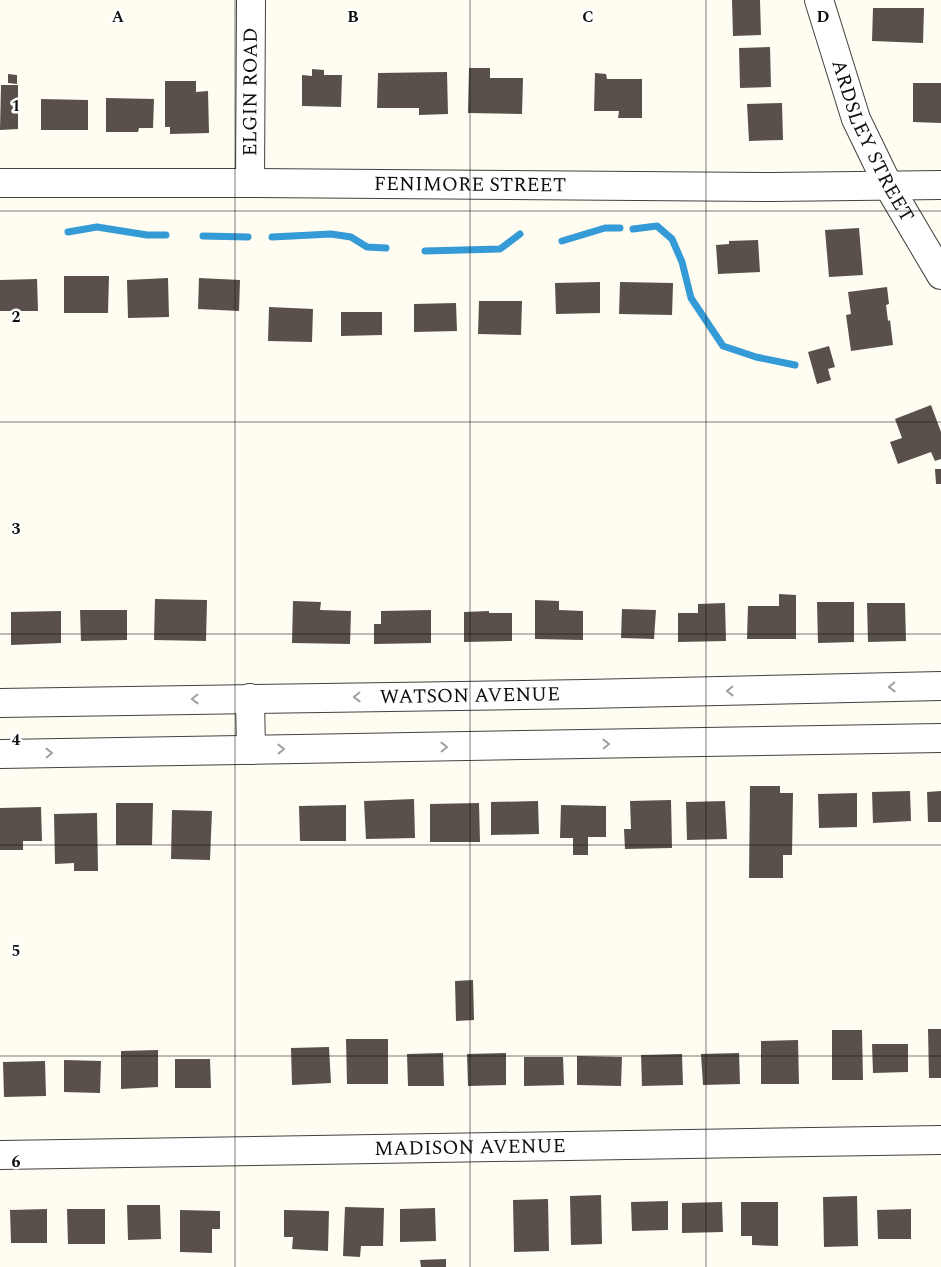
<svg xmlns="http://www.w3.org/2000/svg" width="941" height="1267" font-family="Spectral,serif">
	<rect width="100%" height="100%" fill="#fffcf1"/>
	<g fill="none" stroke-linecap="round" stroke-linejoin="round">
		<g stroke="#359bd6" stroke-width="7">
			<path d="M633,229L657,226L672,239L682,262L691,298L723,346L756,357L795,365"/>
			<path d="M68,232L97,227L147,235H166"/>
			<path d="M203,236L248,237"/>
			<path d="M272,237L331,234L351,237L367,247L386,248"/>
			<path d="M562,241L605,228H620"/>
			<path d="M425,251L500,249L520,234"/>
		</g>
	</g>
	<g fill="#59504b">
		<path d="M732,0H760L761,35L733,36Z"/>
		<path d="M873,8H924L923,43L872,41Z"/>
		<path d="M770,47L771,87L740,88L739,48Z"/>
		<path d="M469,68H490V78H523L522,114L468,113Z"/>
		<path d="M312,69L324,70V75H342L341,107L302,106V75L312,76Z"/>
		<path d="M447,72L448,114L419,115V108H377L378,73Z"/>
		<path d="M595,73L606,74L607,79H642V118H618L619,111H594Z"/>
		<path d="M8,74L17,75V84L8,83Z"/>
		<path d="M165,81H196V92L208,91L209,133L170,134V127H165Z"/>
		<path d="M913,83H941V123L913,122Z"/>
		<path d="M1,85H18V129L0,130Z"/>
		<path d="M106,98L154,99L153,128H139L138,132H106Z"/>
		<path d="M41,99L88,100V130H41Z"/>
		<path d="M782,103L783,140L749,141L747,104Z"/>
		<path d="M859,228L863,275L829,277L825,230Z"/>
		<path d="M758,240L760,272L718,274L716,245L729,244V241Z"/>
		<path d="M64,276H109L108,313H64Z"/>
		<path d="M168,278L169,317L128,318L127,280Z"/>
		<path d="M199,278L240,280L239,311L198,309Z"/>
		<path d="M37,279L38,311H0V280Z"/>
		<path d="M600,282V313L556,314L555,283Z"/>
		<path d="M620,282L673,283L672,315L619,314Z"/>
		<path d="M887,287L889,304L886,305L888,321L890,320L893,345L851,351L846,315L851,314L848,292Z"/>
		<path d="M479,301H522L521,335L478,334Z"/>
		<path d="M456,303L457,331L414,332V304Z"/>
		<path d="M269,307L313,309L312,342L268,341Z"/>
		<path d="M341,312H382V335L341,336Z"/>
		<path d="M829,346L835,367L828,369L831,380L817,384L808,352Z"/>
		<path d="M931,405L941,432V459L935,461L931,452L898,464L890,442L902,438L895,419Z"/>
		<path d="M935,469H941V484H936Z"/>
		<path d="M779,594L796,595V639H747L748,606H779Z"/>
		<path d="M155,599L207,600L206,641L154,640Z"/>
		<path d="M535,600L559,601V610L583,611V640L535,639Z"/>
		<path d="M293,601L321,602L320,610L351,611L350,644L292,643Z"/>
		<path d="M817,602H854V642L818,643Z"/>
		<path d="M725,603L726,641L678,642V613H698V604Z"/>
		<path d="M867,603H905L906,641L868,642Z"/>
		<path d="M622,609L656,610L654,639L621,638Z"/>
		<path d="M80,610H127V640L81,641Z"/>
		<path d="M431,610V643L374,644V624H381V611Z"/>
		<path d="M61,611V643L11,645V612Z"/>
		<path d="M489,611V613H512V641L464,642V612Z"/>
		<path d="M750,786H780V793H793L792,855H783V878H749Z"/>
		<path d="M910,791L911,821L873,823L872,792Z"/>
		<path d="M941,791V822H928L927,792Z"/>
		<path d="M857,793V827L819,828L818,794Z"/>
		<path d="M414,799L415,838L366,839L364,801Z"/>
		<path d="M671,800L672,848L625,849L624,829H631L630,801Z"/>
		<path d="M538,801L539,834L491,835V802Z"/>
		<path d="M725,801L727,839L687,840L686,802Z"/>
		<path d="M116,803H153L152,845H116Z"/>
		<path d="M479,803L480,842H430V804Z"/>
		<path d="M346,805V841H300L299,806Z"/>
		<path d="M561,805L606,806V837H588V855H573V838H560Z"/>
		<path d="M41,807L42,841H23V850H0V808Z"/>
		<path d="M172,810L212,811L210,860L171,859Z"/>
		<path d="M97,813L98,871H74V863L55,864L54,814Z"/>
		<path d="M473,980L474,1020L456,1021L455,981Z"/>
		<path d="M928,1029H941V1078H929Z"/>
		<path d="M832,1030H862L863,1080H832Z"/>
		<path d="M346,1039H388V1084H347Z"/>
		<path d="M798,1040L799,1084H761V1041Z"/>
		<path d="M872,1044H908V1072L873,1073Z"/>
		<path d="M329,1047L331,1083L292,1085L291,1048Z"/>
		<path d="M158,1050V1087L121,1089V1051Z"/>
		<path d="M443,1053L444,1086H408L407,1054Z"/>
		<path d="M506,1053V1085L468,1086L467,1054Z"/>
		<path d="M739,1053L740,1084L703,1085L701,1054Z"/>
		<path d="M682,1054L683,1085L642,1086L641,1055Z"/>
		<path d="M577,1056L622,1057L621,1086L577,1085Z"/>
		<path d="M524,1057H563L564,1085L524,1086Z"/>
		<path d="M175,1059H210L211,1088H175Z"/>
		<path d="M64,1060L101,1061L100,1093L64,1092Z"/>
		<path d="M45,1061L46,1096L4,1097L3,1062Z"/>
		<path d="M601,1195L602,1244L571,1245L570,1196Z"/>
		<path d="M857,1196L858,1246L824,1247L823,1197Z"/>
		<path d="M548,1199L549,1251L514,1252L513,1200Z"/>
		<path d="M668,1201V1230L632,1231L631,1202Z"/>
		<path d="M722,1202L723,1232L682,1233V1203Z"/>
		<path d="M741,1202H778V1246L752,1245V1236H741Z"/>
		<path d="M127,1205H160L161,1239L128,1240Z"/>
		<path d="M345,1207L384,1208L383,1246H361L360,1257L343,1256Z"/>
		<path d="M435,1208L436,1241L400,1242V1209Z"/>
		<path d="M47,1209V1243H11L10,1210Z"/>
		<path d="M67,1209H105V1244H68Z"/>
		<path d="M911,1209V1239H878L877,1210Z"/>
		<path d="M180,1210L220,1211V1229H212V1253L180,1252Z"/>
		<path d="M284,1210L329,1211L328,1251L292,1249L293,1237H284Z"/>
		<path d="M446,1259V1267H421L420,1260Z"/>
	</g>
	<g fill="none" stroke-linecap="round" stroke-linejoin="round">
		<g stroke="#424242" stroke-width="30">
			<g id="minor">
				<path id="s1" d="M819,0L856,119L889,187L941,275"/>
				<path id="s2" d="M0,183H250L772,187L941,185"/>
				<path id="s3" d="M250,183L251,0"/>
				<path d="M250,698L251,750"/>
				<path id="s4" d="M0,703L585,694L941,686"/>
				<path d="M0,754L941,738"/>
				<path id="s5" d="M0,1155L941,1140"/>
			</g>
		</g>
		<use href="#minor" stroke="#fff" stroke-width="28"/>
	</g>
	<defs><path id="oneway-chevron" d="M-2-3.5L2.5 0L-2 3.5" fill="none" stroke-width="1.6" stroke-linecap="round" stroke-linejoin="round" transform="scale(1.25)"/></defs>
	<g stroke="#9f9f9f">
		<use href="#oneway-chevron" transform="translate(892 687) rotate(179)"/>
		<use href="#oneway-chevron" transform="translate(730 691) rotate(179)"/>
		<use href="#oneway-chevron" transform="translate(357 697) rotate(179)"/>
		<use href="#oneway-chevron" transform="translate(195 699) rotate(179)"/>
		<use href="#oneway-chevron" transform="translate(606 744) rotate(-1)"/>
		<use href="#oneway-chevron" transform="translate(444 747) rotate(-1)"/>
		<use href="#oneway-chevron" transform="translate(281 749) rotate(-1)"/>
		<use href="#oneway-chevron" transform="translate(49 753) rotate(-1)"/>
	</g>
	<path fill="none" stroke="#0f0f0f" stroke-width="1" stroke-opacity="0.55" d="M235,0V1267M470,0V1267M706,0V1267M0,211H941M0,422H941M0,634H941M0,845H941M0,1056H941"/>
	<g text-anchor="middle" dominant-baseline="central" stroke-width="5" stroke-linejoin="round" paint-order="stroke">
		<g font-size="20" fill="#0f0f0f" stroke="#fff">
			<text stroke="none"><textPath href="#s3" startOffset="91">ELGIN ROAD</textPath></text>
			<text stroke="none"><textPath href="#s1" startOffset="151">ARDSLEY STREET</textPath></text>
			<text stroke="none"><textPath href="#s2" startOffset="470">FENIMORE STREET</textPath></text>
			<text stroke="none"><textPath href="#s4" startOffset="470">WATSON AVENUE</textPath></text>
			<text stroke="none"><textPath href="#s5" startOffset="470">MADISON AVENUE</textPath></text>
		</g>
	</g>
	<g font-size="16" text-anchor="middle" font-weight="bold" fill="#0f0f0f" stroke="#fff" stroke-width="5" stroke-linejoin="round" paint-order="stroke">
		<text x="118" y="22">A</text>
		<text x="353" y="22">B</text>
		<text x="588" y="22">C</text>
		<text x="823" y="22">D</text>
		<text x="16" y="111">1</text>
		<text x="16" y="322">2</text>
		<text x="16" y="534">3</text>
		<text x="16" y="745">4</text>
		<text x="16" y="956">5</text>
		<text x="16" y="1167">6</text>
	</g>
</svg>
